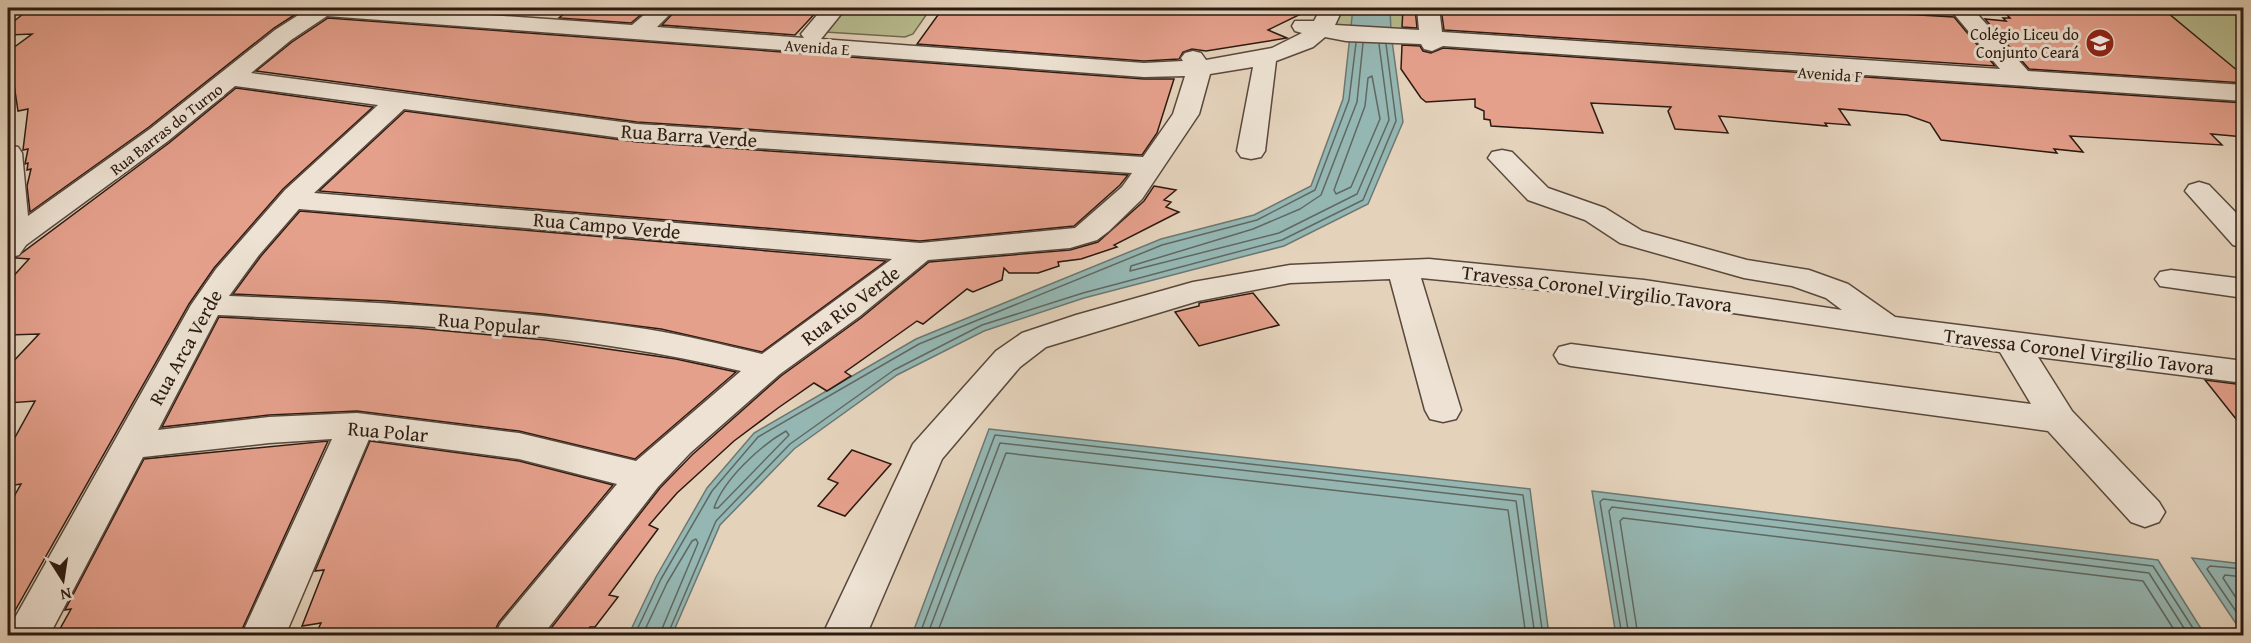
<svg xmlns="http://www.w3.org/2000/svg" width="2251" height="643" font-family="'Gentium Book Plus',serif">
	<rect width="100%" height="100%" fill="#e4d2bb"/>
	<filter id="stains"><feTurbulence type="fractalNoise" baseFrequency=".00333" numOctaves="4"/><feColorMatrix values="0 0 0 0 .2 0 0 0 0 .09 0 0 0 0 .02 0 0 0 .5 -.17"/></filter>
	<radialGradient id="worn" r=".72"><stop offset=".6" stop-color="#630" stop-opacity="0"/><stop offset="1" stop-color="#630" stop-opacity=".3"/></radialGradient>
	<g fill="#b7bb8e" stroke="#716a50" stroke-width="1.5">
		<path d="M839,8H931L913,34L905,37L825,32L820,29Z"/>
		<path d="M1336,8H1403L1404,32L1344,33L1334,23Z"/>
		<path d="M2136,8H2243V76L2163,9Z"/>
	</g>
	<g fill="#95b7b3" stroke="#6b7872" stroke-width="1.5">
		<path d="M1353,8H1390L1391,33L1403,122L1368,204L1284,246L1084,298L984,331L897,375L794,449L720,525L672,635L628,636L656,577L707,488L754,433L916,339L1161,239L1254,215L1311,186L1343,99Z"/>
		<path d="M989,429L1530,489L1549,635H912Z"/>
		<path d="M1592,491L2158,560L2205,635H1616Z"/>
		<path d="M2192,558L2243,564V634Z"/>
	</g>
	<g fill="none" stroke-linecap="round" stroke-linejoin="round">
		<g stroke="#606862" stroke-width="1.5">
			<path d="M1363,43L1357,102L1321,195L1300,209L1253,229L1131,266L1130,271L1279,233L1357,194L1389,120L1379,44"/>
			<path d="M1372,76L1380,119L1351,187L1336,194L1334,190L1365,106L1368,78Z"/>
			<path d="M786,431L789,435L718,508H714C724,479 760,446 786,431Z"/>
			<path d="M2244,569L2210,566L2207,569L2244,623"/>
			<path d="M2244,577L2225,575L2223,578L2244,610"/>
			<path d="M634,636L661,579L712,491L758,437L919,344L1162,245L1257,220L1315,190L1349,100L1356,43"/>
			<path d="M642,636L667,583L692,541L696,539L698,543L659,636"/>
			<path d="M667,636L716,521L790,444L894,370L982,325L1083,293L1282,240L1363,200L1396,121L1386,44"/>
			<path d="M919,636L995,435L1523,495L1543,636"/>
			<path d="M927,636L1000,443L1516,501L1535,636"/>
			<path d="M936,636L1006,453L1508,510L1526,636"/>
			<path d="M1622,636L1600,502L1603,499L2153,566L2198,636"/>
			<path d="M1629,636L1609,511L1612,507L2149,573L2189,636"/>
			<path d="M1638,636L1620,521L1623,518L2143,581L2178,636"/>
		</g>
	</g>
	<g fill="#e5a08c" stroke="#2b1a11" stroke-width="1.5">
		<path d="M571,8H649L631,23L559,18Z"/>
		<path d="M678,8H820L795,35L662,25Z"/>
		<path d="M943,8H1313L1268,30L1287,38L1206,51L1192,49L1183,52L1179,59L1144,61L917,44Z"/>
		<path d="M1403,8H1415L1417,28L1402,27Z"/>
		<path d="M1441,8H1797L1954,17L1995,66L1444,30Z"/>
		<path d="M2000,8L2163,9L2244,76V83L2029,69L1985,19L2006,21L2003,18H2010Z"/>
		<path d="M203,9L296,14L274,28L149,127L30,212L27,186L31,169L27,170L28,163L25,164L28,149L23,150L28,109L18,111L9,51L32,34L8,35V26L28,10Z"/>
		<path d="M328,18L1144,79H1174L1157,133L1142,155L637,122L256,71L292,42Z"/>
		<path d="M1402,45L1420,46L1423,51L1431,53L1443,48L2244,103V137L2211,134L2222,145L2070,136L2083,152L2054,149L2057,153L1941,140L1930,123L1907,115L1839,109L1850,125L1825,123L1827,126L1719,116L1728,133L1675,129L1668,111L1671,107L1591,103L1603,133L1491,126L1490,120L1484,119V111L1475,107V99L1426,102L1421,98L1401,69Z"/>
		<path d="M236,88L373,107L283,189L214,268L189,304L8,623V507L21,484L8,486V450L35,401L8,403V367L39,334L8,335V282L29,259L15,258L169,143Z"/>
		<path d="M405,111L637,142L1128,175L1120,185L1074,226L920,241L319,191Z"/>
		<path d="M1154,186L1176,190L1164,200L1171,202L1166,207L1179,212L1114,245L1117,247L1081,259L1058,262L1059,266L1038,273H1009L1004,268L1002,280L973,292L967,289L923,324L917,321L845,372L851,376L827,391L814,383L778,408L734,441L677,493L649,525L658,529L609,595L618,597L595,627H590L583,636H545L660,488L692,455L781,376L861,318L929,262L1070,250L1098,242L1144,201Z"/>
		<path d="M300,211L886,261L762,352L661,329L543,314L386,301L233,294L261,256Z"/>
		<path d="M1253,293L1279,325L1199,346L1175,312L1199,306V303Z"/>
		<path d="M219,317L415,328L546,340L676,359L736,372L635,459L519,431L357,411L269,415L162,427Z"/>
		<path d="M2205,380L2244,385V429Z"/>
		<path d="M328,441L239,636H56L71,609L65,610L144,459Z"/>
		<path d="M370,441L519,461L613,485L499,622L492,636H315L321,623L302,626L324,570L315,571Z"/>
		<path d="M852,450L891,464L845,516L818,506L838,483L828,479Z"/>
	</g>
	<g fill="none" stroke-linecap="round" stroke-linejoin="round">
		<g stroke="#59483c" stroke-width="3">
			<g id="minor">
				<path d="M294,8H389L632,25L652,8H676L657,27L804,38L801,34L823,8H846L821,39L1144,63L1183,61L1181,58L1185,53L1193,51L1201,53L1206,60L1272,48L1302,33L1295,31L1292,26L1295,21H1314L1321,8H1343L1335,25L1419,30L1417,8H1439L1442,32L2000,69L1949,8H1972L2028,71L2244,85V101L1443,46L1432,51L1424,49L1421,44L1346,41L1325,37L1313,47L1276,61L1265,151L1261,157L1251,159L1241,157L1237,151L1253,67L1210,74L1199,114L1142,199L1109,231L1097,240L1070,248L928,260L860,316L780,374L690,453L658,487L542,636H494L501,623L617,484L519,459L369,439L285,636H241L332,439L269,443L143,457L49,636H8L12,623L191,305L216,269L285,190L378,105L235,86L168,141L26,245L19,255L8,258V145L18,147L22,153L28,216L150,129L275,30L300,14ZM327,16L1144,77L1185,76L1173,114L1143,157L637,124L251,73L291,40ZM404,109L637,140L1132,173L1122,187L1075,228L920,243L314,193ZM299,209L892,259L762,354C724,345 685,335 646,329C508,308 369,302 229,296L259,255ZM218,315C393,323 569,330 741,371L636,461L519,433L357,413L269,417L158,430Z"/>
				<path d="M1502,150L1512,152L1548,188L1605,208L1642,231L1747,260L1809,270L1848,284L1895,317L2244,361V383L2038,357L2072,411L2159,502L2165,512L2159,522L2145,527L2131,522L2048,431L1571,366L1559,363L1554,355L1559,347L1571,344L2031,404L2000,352L1644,300L1421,278L1461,410L1456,419L1443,422L1430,419L1425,410L1390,279L1290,283L1198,301L1046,347L1020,367L942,459L866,636H822L913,444L996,351L1022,333L1076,315L1193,282L1290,265L1429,259L1644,280L1842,310L1826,298L1792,286L1744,278L1620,243L1585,220L1528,200L1488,158L1492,152Z"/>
				<path d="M2199,182L2209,185L2244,221V248L2233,245L2185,191L2189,185Z"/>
				<path d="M2171,270L2244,279V298L2160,286L2155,279L2160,272Z"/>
			</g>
		</g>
		<use href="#minor" fill="#ede2d3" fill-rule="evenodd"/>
	</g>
	<defs>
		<g id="school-disc" transform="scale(1.5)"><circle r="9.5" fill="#8f2418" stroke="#ede2d3"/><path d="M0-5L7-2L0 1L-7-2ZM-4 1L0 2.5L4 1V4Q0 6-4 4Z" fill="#fff"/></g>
	</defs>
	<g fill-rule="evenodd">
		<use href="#school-disc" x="2100" y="43"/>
	</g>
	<g text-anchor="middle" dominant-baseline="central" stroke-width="6" stroke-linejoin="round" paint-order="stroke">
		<g font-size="16" fill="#2b1a11" stroke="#ede2d3" text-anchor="end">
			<text x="2079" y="34">Colégio Liceu do<tspan x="2079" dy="18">Conjunto Ceará</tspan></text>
		</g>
		<g font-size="16" fill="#2b1a11" stroke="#ede2d3">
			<text transform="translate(817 47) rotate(4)">Avenida E</text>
			<text transform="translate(1830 74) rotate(4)">Avenida F</text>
			<text transform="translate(166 129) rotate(-38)">Rua Barras do Turno</text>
		</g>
		<g font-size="20" fill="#2b1a11" stroke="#ede2d3">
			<text transform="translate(689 135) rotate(4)">Rua Barra Verde</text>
			<text transform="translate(607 225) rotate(5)">Rua Campo Verde</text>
			<text transform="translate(1597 288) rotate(7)">Travessa Coronel Virgilio Tavora</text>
			<text transform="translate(850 305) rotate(-37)">Rua Rio Verde</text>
			<text transform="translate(489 323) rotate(5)">Rua Popular</text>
			<text transform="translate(185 347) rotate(-61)">Rua Arca Verde</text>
			<text transform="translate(2079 351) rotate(7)">Travessa Coronel Virgilio Tavora</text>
			<text transform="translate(388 431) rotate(5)">Rua Polar</text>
		</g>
	</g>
	<rect width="2251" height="643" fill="none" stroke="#e4d2bb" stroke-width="30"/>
	<rect x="9" y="9" width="2233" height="625" fill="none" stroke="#2b1a11" stroke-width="3"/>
	<rect x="15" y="15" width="2221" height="613" fill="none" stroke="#2b1a11" stroke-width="1.5"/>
	<g transform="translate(63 580) rotate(168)" stroke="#ede2d3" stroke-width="4.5" paint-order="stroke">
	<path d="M0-4.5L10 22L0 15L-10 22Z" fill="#2b1a11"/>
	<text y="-9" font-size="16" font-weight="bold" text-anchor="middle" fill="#2b1a11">N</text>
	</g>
	<rect width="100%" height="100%" filter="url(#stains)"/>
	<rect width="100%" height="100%" fill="url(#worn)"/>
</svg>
